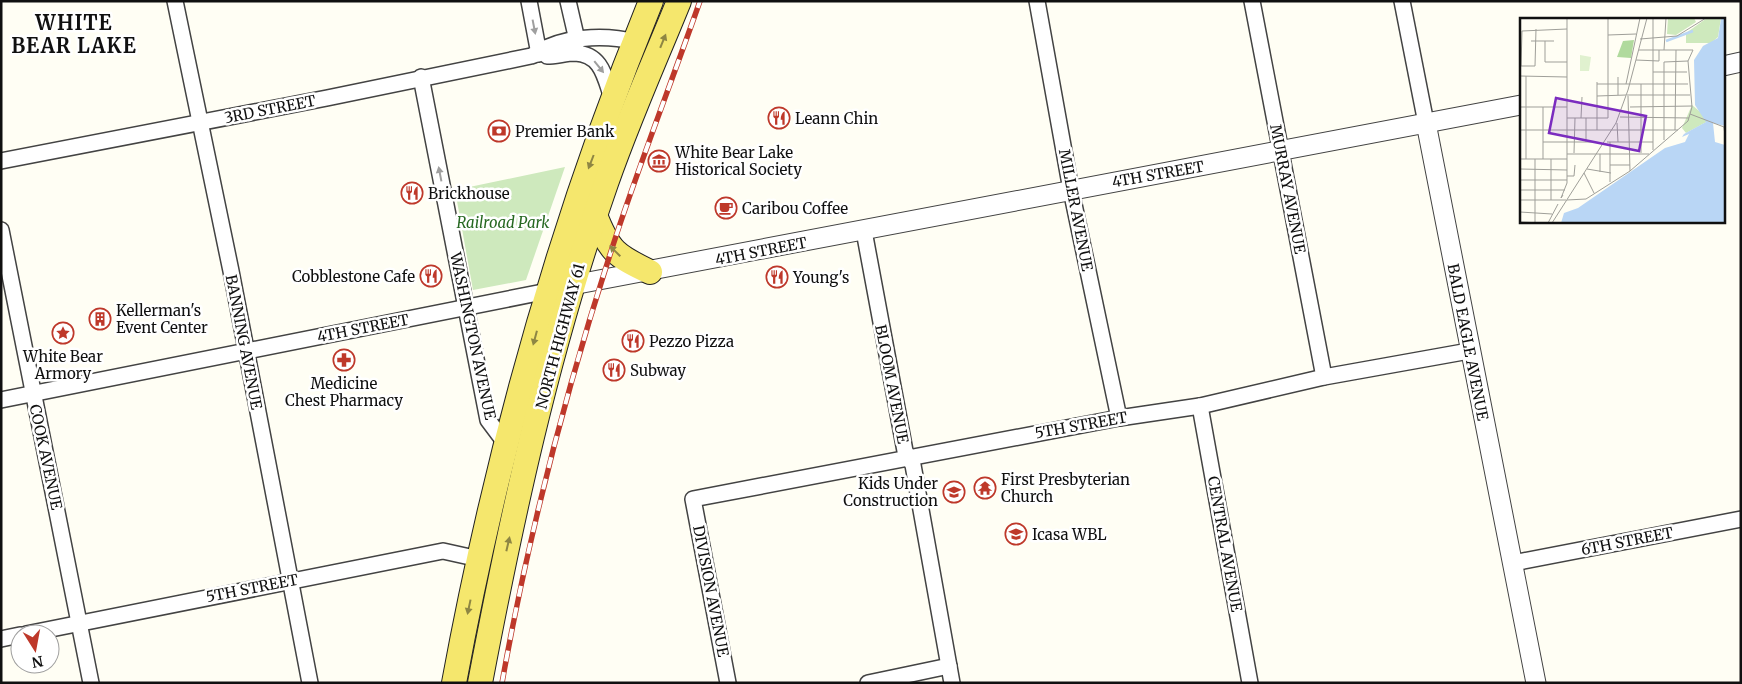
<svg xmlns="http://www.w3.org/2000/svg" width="1742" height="684" font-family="Merriweather,serif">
	<rect width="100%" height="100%" fill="#fffef4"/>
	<path fill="#cee9bd" d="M565,167L526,280L473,290L455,190Z"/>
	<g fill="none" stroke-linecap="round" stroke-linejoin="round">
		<g stroke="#434343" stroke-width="18">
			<g id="minor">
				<path d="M175,1L231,271L310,683"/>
				<path d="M529,1L539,54"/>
				<path d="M568,1L577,40L575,49"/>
				<path d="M1037,1L1071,190L1119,418"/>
				<path d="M1252,1L1324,377"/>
				<path d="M1402,1L1426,123"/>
				<path d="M547,56C556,56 566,53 575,53C602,54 605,78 612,98"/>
				<path d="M421,77L488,420L506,444"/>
				<path d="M1,161L327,98L531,56C538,54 542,50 548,47C573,36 609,35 635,42"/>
				<path d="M1,230L91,683"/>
				<path d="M864,231L905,451L913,465L952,683"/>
				<path d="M1,400L548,291"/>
				<path d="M1200,406L1250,683"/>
				<path d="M1513,563L1741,519"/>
				<path d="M26,634L443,551L479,559"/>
				<path d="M1,639L20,635"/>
				<path d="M728,683L693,499L1119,418L1200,406L1324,377L1469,351"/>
				<path d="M868,683L949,666"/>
			</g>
		</g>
		<g stroke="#434343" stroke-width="21">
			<g id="tertiary">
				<path d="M1723,66L1741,62"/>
				<path d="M1426,123L1536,683"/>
				<path d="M562,287L1521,105"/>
			</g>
		</g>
		<g stroke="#212121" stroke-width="26">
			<g id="primary">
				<path d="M595,215C609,251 616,256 650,272"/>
				<path d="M454,683C497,450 561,221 651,1"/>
				<path d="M480,683C511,520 547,352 602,195C624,129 653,65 679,1"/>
			</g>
		</g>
		<use href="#minor" stroke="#fff" stroke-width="15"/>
		<use href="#tertiary" stroke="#fff" stroke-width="19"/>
		<use href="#primary" stroke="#f5e76d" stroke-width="24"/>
		<g stroke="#be382a" stroke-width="5.5">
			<path id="rail" d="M502,683C529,531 569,379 617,233C643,155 673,78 700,1"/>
		</g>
		<use href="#rail" stroke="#fff" stroke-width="4" stroke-dasharray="11" stroke-linecap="butt"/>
	</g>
	<defs><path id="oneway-solid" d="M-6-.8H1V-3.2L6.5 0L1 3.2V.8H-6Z" transform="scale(1.25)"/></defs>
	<g fill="#9f9f9f">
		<use href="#oneway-solid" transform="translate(534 27) rotate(79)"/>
		<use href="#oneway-solid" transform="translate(599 67) rotate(51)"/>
		<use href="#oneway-solid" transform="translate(440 174) rotate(-101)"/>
	</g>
	<g fill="#8e8643">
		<use href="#oneway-solid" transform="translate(663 41) rotate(-68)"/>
		<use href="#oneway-solid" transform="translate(591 162) rotate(111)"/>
		<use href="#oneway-solid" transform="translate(615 251) rotate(-135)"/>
		<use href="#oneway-solid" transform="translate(535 338) rotate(105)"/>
		<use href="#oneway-solid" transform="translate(508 544) rotate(-77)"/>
		<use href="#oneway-solid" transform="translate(469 607) rotate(102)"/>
	</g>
	<defs>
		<g id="restaurant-ring" transform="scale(1.125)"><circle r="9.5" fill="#fff" stroke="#be382a" stroke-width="1.5"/><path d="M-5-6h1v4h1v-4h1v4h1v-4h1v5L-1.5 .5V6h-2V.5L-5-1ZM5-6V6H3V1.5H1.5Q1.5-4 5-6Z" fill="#be382a"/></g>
		<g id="bank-ring" transform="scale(1.125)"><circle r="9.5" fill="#fff" stroke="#be382a" stroke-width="1.5"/><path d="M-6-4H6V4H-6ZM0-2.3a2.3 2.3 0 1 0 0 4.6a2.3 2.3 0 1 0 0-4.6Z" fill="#be382a"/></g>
		<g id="museum-ring" transform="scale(1.125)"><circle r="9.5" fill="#fff" stroke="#be382a" stroke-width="1.5"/><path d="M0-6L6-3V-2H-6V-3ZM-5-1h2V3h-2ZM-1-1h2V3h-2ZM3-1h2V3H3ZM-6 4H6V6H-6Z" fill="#be382a"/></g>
		<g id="cafe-ring" transform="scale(1.125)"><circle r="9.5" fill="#fff" stroke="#be382a" stroke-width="1.5"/><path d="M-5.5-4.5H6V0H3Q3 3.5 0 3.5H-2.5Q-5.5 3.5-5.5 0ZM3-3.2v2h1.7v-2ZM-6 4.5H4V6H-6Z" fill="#be382a"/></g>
		<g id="building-ring" transform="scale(1.125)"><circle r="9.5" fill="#fff" stroke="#be382a" stroke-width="1.5"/><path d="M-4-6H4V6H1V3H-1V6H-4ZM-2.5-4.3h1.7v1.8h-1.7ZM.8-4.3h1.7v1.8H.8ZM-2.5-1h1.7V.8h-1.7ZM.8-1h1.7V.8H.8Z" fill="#be382a"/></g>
		<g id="sight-ring" transform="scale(1.125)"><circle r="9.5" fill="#fff" stroke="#be382a" stroke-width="1.5"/><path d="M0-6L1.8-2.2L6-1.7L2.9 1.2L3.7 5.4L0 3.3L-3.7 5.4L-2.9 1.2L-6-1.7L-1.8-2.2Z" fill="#be382a"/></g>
		<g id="pharmacy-ring" transform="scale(1.125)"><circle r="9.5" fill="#fff" stroke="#be382a" stroke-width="1.5"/><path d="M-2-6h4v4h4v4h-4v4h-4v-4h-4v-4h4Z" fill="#be382a"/></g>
		<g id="temple-ring" transform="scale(1.125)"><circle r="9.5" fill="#fff" stroke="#be382a" stroke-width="1.5"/><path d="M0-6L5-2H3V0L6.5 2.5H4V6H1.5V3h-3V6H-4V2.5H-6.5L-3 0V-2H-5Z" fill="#be382a"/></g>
		<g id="school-ring" transform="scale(1.125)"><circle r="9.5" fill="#fff" stroke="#be382a" stroke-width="1.5"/><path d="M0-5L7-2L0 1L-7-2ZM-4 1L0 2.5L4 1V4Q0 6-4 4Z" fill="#be382a"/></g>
	</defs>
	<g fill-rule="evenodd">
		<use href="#restaurant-ring" x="779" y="118"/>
		<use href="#bank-ring" x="499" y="131"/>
		<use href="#museum-ring" x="659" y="161"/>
		<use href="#restaurant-ring" x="412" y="193"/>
		<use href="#cafe-ring" x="726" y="208"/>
		<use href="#restaurant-ring" x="431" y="276"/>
		<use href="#restaurant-ring" x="777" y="277"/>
		<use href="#building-ring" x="100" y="319"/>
		<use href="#sight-ring" x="63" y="333"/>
		<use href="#restaurant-ring" x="633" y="341"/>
		<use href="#pharmacy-ring" x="344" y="360"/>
		<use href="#restaurant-ring" x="614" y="370"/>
		<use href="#temple-ring" x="985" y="488"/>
		<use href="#school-ring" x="954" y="492"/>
		<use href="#school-ring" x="1016" y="534"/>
	</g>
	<g text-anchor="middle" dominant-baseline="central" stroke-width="5" stroke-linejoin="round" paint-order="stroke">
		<g font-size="15" fill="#101010" stroke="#fff">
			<text transform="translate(270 109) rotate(-11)">3RD STREET</text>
			<text transform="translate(1158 174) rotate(-10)">4TH STREET</text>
			<text transform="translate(1288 189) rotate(79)">MURRAY AVENUE</text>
			<text transform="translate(1076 210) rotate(79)">MILLER AVENUE</text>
			<text transform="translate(761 251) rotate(-11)">4TH STREET</text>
			<text transform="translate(363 328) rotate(-11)">4TH STREET</text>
			<text transform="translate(473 336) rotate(78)">WASHINGTON AVENUE</text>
			<text transform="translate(560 336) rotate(-75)">NORTH HIGHWAY 61</text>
			<text transform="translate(244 342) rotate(79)">BANNING AVENUE</text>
			<text transform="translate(1468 342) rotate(79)">BALD EAGLE AVENUE</text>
			<text transform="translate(892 384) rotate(79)">BLOOM AVENUE</text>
			<text transform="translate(1081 425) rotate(-10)">5TH STREET</text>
			<text transform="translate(46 457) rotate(78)">COOK AVENUE</text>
			<text transform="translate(1627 541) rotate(-11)">6TH STREET</text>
			<text transform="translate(1225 544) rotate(80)">CENTRAL AVENUE</text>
			<text transform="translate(252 588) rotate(-11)">5TH STREET</text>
			<text transform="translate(711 591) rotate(79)">DIVISION AVENUE</text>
		</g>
		<g font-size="15" fill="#101010" stroke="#fff" text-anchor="start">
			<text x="795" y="118">Leann Chin</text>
			<text x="515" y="131">Premier Bank</text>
			<text x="675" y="152">White Bear Lake<tspan x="675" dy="17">Historical Society</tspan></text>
			<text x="428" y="193">Brickhouse</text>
			<text x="742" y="208">Caribou Coffee</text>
			<text x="415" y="276" text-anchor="end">Cobblestone Cafe</text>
			<text x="793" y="277">Young's</text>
			<text x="116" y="310">Kellerman's<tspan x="116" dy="17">Event Center</tspan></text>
			<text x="649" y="341">Pezzo Pizza</text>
			<text x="63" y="356" text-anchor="middle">White Bear<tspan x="63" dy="17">Armory</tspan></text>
			<text x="630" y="370">Subway</text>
			<text x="344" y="383" text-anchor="middle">Medicine<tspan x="344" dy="17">Chest Pharmacy</tspan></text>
			<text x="1001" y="479">First Presbyterian<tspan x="1001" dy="17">Church</tspan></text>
			<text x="938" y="483" text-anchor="end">Kids Under<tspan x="938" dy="17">Construction</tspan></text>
			<text x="1032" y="534">Icasa WBL</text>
		</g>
		<g font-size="15" font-style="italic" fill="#266821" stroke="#fff">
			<text x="503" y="222">Railroad Park</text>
		</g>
		<g font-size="20" font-weight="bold" letter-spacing="1" fill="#101010" stroke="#fff">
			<text x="74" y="22">WHITE<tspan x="74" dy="23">BEAR LAKE</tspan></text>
		</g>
	</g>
	<g transform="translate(1520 18)">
		<rect width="205" height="205" fill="#fffef4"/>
		<path d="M114,22L111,40L97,39L103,23Z" fill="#b0da9d"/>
		<path d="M148,0H174L176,4L156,17L147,16Z" fill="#cee9bd"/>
		<path d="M187,0H201L198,19L191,25H166V15ZM172,87L190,102L166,115L162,110Z" fill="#cee9bd"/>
		<path d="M60,37L71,39L69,53H60Z" fill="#e0f1cf"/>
		<path d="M205,0V108L193,105L195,124L205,127V205H41L44,195L58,190L145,130L165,124L169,116L162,119L164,116L186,104L175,87L174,42L183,28L198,20L201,1Z" fill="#b9d6f5"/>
		<path fill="none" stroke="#b9d6f5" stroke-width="2.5" d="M146,23L173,13"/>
		<path fill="none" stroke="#9f9f99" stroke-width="1" d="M88,17L116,16M120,21L157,18L186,0M11,23H34M25,23V44H47M144,32L146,0M116,42L139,43V32M0,48H15L16,11M1,48L2,13L47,11M133,54H167M0,58L47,59M6,58V141M77,64V112M77,66H168M106,66L120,0M98,77V59M107,77H170M77,78L106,77M108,78L110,153M0,89H47M110,89L172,88M170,96L204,109L205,118M100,99L169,100M47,100H88V0M61,100L62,79M66,100V124M97,105L98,124M0,112H158M155,112L156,32M144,122V44L168,43M23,124H74M87,124H133M90,124V164M133,132V0M54,135L55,100M121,135V66M47,136H129M0,141H47M23,141V89M90,147H110M0,151L47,152M67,151L91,155M80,154V136M64,155L74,175M47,158H54L55,147M0,162H47M0,172H45M43,177L41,180L47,165V0M0,182H46M31,182V141M47,182L66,181L110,153L168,103L172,89L168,43L173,32H119M0,194L32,196M0,204L23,205M15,205V141M28,205L38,186M32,205L96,105L108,72L127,0"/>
		<path fill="#7b2cbf" fill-opacity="0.15" stroke="#7b2cbf" stroke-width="2.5" d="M36,80L126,98L119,133L29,115Z"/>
		<rect width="205" height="205" fill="none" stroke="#101010" stroke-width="2.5"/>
	</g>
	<rect width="1742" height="684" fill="none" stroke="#101010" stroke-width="5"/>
	<g transform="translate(35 649) rotate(169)"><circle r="24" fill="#ffffff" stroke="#9f9f9f"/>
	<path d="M0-4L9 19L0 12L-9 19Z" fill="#be382a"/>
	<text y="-8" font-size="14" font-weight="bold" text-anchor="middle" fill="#101010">N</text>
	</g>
</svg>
